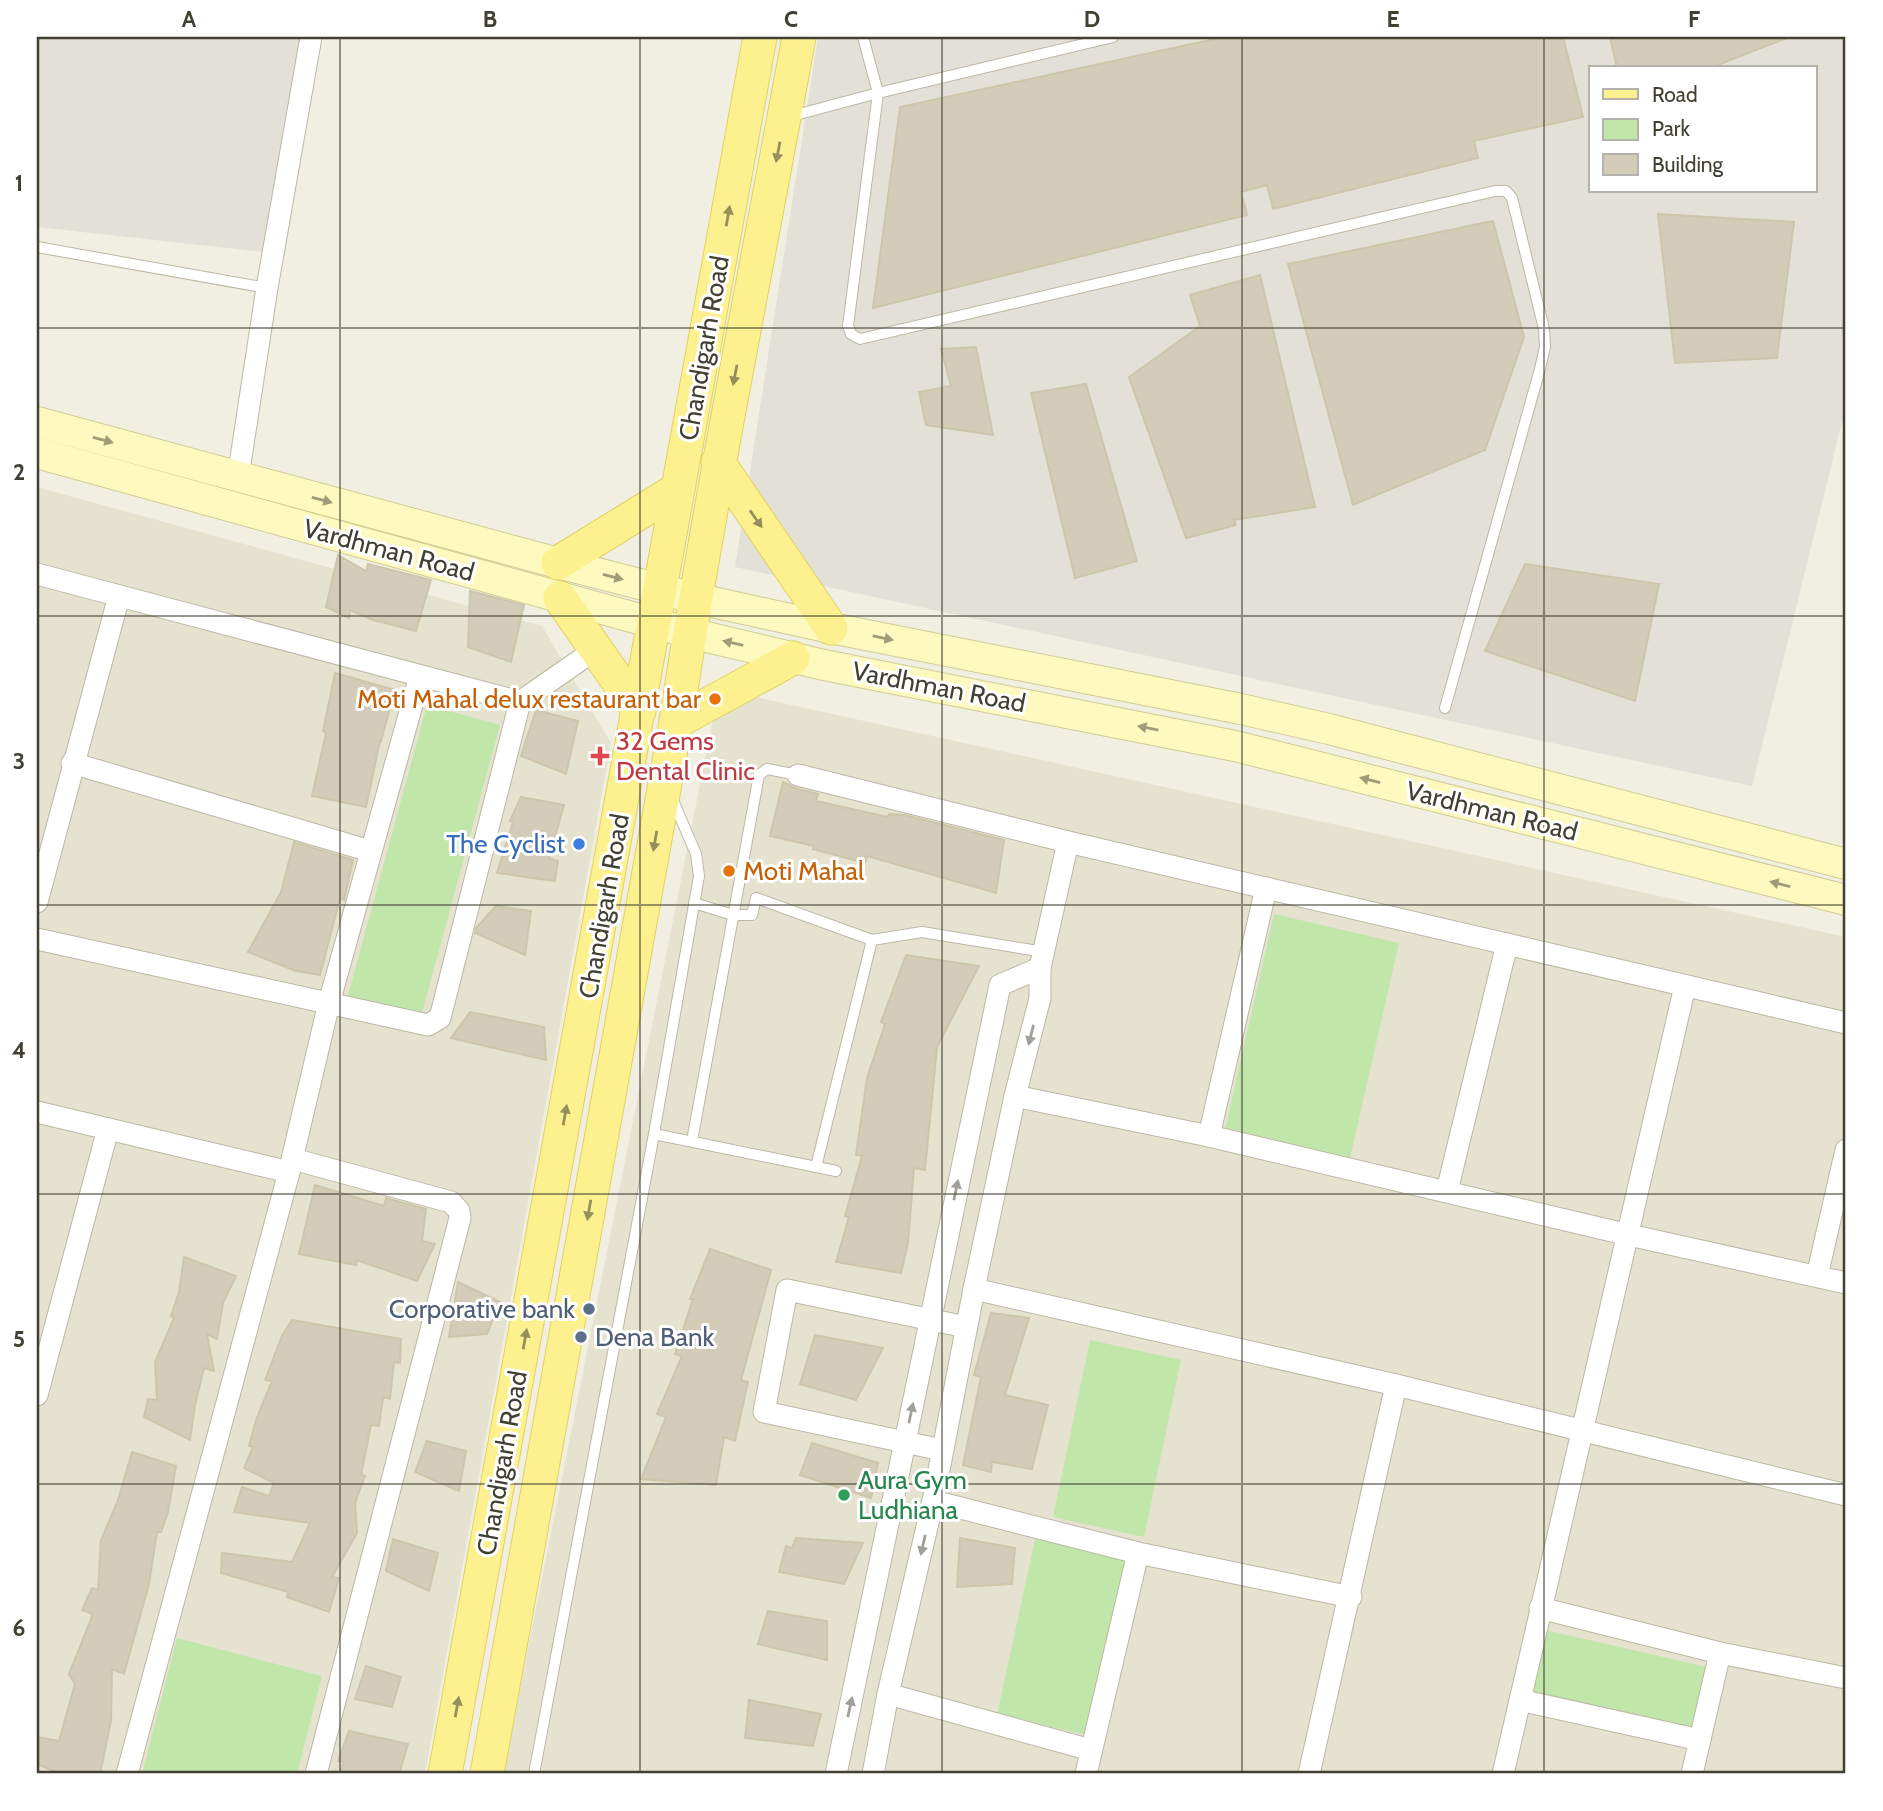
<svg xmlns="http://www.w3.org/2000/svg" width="1883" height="1811" font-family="Cabin,sans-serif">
	<rect width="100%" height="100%" fill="#f1efe2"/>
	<g fill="#e5e2d0">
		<path d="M37,487L542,626L611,743L425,1774H37Z"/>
		<path d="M719,689L1846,937V1774H503Z"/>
	</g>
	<g fill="#e3e0d7" fill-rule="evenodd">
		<path d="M37,37H305L272,253L37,227Z"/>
		<path d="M818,37H1846V406L1752,786L735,567ZM1591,68H1815V191H1591Z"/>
	</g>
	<g fill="#c1e6aa">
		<path d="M427,705L500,725L419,1024L346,1003Z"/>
		<path d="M1274,914L1399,943L1348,1167L1223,1138Z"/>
		<path d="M1090,1340L1181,1360L1144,1537L1053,1517Z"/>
		<path d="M1035,1539L1126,1559L1088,1735L997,1715Z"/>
		<path d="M1545,1630L1707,1667L1694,1729L1531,1692Z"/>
		<path d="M177,1638L322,1676L297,1774H142Z"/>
	</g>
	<g fill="#d2ccb8" stroke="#cdc6ab" stroke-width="2">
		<path d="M1224,37H1563L1583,117L1474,141L1478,158L1273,209L1267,185L1241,192L1247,215L873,308L900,107Z"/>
		<path d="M1610,37H1787V38L1710,68H1617Z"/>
		<path d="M1658,214L1794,222L1777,358L1675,363Z"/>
		<path d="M1493,221L1524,337L1485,450L1353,505L1288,264Z"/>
		<path d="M1260,275L1315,507L1234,520L1236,525L1186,538L1129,377L1200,326L1190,295Z"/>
		<path d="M976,347L993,435L926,425L919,392L951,386L941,349Z"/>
		<path d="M1086,384L1137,561L1075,578L1031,393Z"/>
		<path d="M338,555L366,571L368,564L431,580L416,631L373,620L350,610L349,618L326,607Z"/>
		<path d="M1525,564L1659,584L1635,701L1485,651Z"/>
		<path d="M470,591L524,605L511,662L468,647Z"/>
		<path d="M335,673L395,690L381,741H380L366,807L312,796L326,733L323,731Z"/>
		<path d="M536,710L578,721L566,774L521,756Z"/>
		<path d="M783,782L795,788L818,794L816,801L888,817L889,814L905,815L1004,840L996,893L867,856L865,863L813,849L814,846L770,836Z"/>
		<path d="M521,797L564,805L549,858L558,861L555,881L497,873L513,822L510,821Z"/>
		<path d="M294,842L353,860L344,900L340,898L320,975L296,971L248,952L281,892Z"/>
		<path d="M496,906L531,911L525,955L475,933L476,928Z"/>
		<path d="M906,955L979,966L937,1047L925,1170L914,1168L908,1243L901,1273L836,1262L849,1217L845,1216L862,1156L856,1155L867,1078L885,1024L881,1022Z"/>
		<path d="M470,1012L544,1027L546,1060L451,1038Z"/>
		<path d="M315,1185L384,1206L386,1198L426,1209L422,1241L435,1244L417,1281L357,1260L356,1265L299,1254Z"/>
		<path d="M710,1249L771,1270L741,1380L748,1382L735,1441L724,1437L716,1485L641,1479L666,1417L657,1414L682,1356L675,1354L693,1299H690Z"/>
		<path d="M184,1257L236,1276L223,1303L217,1339L207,1334L214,1371L204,1368L195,1405L190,1440L144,1417L148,1399L157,1400L155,1362L174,1318L171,1316L179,1292Z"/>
		<path d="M458,1282L500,1302L487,1334L449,1337Z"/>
		<path d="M991,1313L1029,1318L1005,1395L1048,1405L1032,1469L992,1462L991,1472L963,1465L981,1377L974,1375Z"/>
		<path d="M292,1320L401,1339L400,1363L394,1362L390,1399L383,1397L379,1426L371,1425L361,1475L365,1476L355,1503L357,1533L332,1577L339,1578L329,1612L287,1597L288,1592L221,1573L222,1553L292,1562L310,1523L234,1512L242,1487L269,1496L274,1483L244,1468L253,1447L249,1446L256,1420L272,1381L265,1380L282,1336Z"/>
		<path d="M815,1335L883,1348L856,1400L800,1384Z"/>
		<path d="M427,1441L466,1451L459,1491L415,1472Z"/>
		<path d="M812,1443L878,1463L871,1498L800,1475Z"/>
		<path d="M132,1452L176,1466L168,1512L161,1532H157L149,1584L124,1674L112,1669L111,1721L100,1774H60L37,1764V1737L59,1741L75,1684L69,1674L93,1614L82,1610L92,1588L98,1590L101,1540L118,1500Z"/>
		<path d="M796,1538L863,1543L844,1584L779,1572L786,1546L792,1548Z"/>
		<path d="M960,1538L1015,1548L1012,1584L957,1587Z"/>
		<path d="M393,1539L438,1553L429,1591L386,1571Z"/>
		<path d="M768,1611L827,1621V1660L758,1644Z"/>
		<path d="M366,1666L401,1677L392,1707L355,1699Z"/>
		<path d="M749,1700L821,1714L813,1746L745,1738Z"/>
		<path d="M349,1731L408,1744L399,1774H339L344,1762L338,1761Z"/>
	</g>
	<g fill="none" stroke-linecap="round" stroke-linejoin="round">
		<g stroke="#bcb8a5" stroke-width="12">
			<g id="lane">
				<path d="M1113,37L878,93L848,326L851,334L860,339L1495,191H1506L1512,198L1544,329L1545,347L1540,369L1445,708"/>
				<path d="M788,117L878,93L863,37"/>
				<path d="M37,247L267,288"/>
				<path d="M694,903L733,915H752L756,898L872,940L816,1167"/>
				<path d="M872,940L922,932L1044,952"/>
				<path d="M654,1134L836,1171"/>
				<path d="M692,1141L759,775L767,769L798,775"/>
				<path d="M534,1774L654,1134L699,876L696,854L672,798"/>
			</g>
		</g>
		<g stroke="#bcb8a5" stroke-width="23">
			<g id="street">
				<path d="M238,477L267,288L311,37"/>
				<path d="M37,574L520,702"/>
				<path d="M72,763L370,851"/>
				<path d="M798,775L1068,842L1846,1023"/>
				<path d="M37,902L119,596"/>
				<path d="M37,939L428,1025L440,1018L520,702L596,649"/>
				<path d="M1015,1096L1209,1136L1629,1235L1846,1283"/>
				<path d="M37,1112L289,1172"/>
				<path d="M1209,1136L1266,888"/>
				<path d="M293,1159L451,1202L459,1211L460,1218L316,1774"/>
				<path d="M1447,1191L1507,944"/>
				<path d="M1817,1276L1846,1150"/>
				<path d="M974,1289L1396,1385L1846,1495"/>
				<path d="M37,1395L108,1129"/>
				<path d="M942,1450L764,1412L787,1290L966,1327"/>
				<path d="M933,1501L1138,1553L1351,1597"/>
				<path d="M1540,1608L1720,1653L1846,1678"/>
				<path d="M888,1694L1091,1750"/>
				<path d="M1520,1700L1700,1740"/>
				<path d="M127,1774L289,1172L329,1003L420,676"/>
				<path d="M836,1774L1000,985L1040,968"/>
				<path d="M873,1774L888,1694L933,1501L974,1289L1015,1096L1040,998V968L1068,842"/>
				<path d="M1086,1774L1138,1553"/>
				<path d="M1309,1774L1396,1385"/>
				<path d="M1503,1774L1685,986"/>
				<path d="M1692,1774L1720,1653"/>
			</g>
		</g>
		<g stroke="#d1cb92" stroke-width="32">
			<g id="secondary">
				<path d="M37,422L558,563L694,598L831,628L1241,709L1329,729L1846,864"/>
				<path d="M37,453L690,633L824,665L1235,746L1846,900"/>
			</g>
		</g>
		<g stroke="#e2d15f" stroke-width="35">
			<g id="primary">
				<path d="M718,462L831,628"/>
				<path d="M558,563L678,489"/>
				<path d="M560,598L639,711"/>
				<path d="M676,722L793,658"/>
				<path d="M445,1774L760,37"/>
				<path d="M487,1774L676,722C711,492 757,265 799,37"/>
			</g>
		</g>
		<use href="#lane" stroke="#fff" stroke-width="10"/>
		<use href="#street" stroke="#fff" stroke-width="21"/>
		<use href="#secondary" stroke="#fefabf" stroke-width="30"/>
		<use href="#primary" stroke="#fdf18f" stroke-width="33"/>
	</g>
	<defs><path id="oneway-solid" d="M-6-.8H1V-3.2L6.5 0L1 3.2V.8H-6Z" transform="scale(1.75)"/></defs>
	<g fill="#968f5c">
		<use href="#oneway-solid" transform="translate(778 152) rotate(101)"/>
		<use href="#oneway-solid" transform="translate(728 216) rotate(-80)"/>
		<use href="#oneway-solid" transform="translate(735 375) rotate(101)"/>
		<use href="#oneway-solid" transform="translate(756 519) rotate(55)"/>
		<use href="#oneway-solid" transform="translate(655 841) rotate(100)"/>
		<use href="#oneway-solid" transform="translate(565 1115) rotate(-80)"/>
		<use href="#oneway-solid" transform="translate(589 1210) rotate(100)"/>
		<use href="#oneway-solid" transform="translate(525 1339) rotate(-80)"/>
		<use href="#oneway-solid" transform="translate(457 1707) rotate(-80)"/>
	</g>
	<g fill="#a09c79">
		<use href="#oneway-solid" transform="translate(103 440) rotate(15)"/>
		<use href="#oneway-solid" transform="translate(322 500) rotate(15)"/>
		<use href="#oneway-solid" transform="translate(613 577) rotate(14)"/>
		<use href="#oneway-solid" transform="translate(883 638) rotate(11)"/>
		<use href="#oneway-solid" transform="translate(733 643) rotate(-167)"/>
		<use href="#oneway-solid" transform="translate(1148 728) rotate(-169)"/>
		<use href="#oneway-solid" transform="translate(1370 780) rotate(-166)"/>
		<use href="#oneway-solid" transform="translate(1780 884) rotate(-166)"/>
	</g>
	<g fill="#a09f99">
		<use href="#oneway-solid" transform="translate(1031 1035) rotate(104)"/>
		<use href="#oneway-solid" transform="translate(956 1190) rotate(-78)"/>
		<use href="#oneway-solid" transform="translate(911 1413) rotate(-78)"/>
		<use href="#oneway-solid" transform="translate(923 1545) rotate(103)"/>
		<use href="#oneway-solid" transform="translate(850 1707) rotate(-78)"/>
	</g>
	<path fill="none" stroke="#423f33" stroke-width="2" stroke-opacity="0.55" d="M340,37V1774M640,37V1774M942,37V1774M1242,37V1774M1544,37V1774M37,328H1846M37,616H1846M37,905H1846M37,1194H1846M37,1484H1846"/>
	<g fill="#e8710a" stroke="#fff" stroke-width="2.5">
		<circle cx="715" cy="699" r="7"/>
		<circle cx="729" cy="871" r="7"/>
	</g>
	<path fill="#e0444e" stroke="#fff" stroke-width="2.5" d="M596.5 745.5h7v7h7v7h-7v7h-7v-7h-7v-7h7z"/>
	<circle fill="#3f7fe0" stroke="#fff" stroke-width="2.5" cx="579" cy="844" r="7"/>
	<g fill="#5c6f8a" stroke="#fff" stroke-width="2.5">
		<circle cx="589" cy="1309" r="7"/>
		<circle cx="581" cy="1337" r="7"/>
	</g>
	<circle fill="#2e9e5b" stroke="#fff" stroke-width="2.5" cx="844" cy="1495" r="7"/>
	<g text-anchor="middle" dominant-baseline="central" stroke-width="6" stroke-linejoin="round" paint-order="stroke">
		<g font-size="26" fill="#423f33" stroke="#fff">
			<text transform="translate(704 348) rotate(-80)">Chandigarh Road</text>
			<text transform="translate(389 550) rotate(15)">Vardhman Road</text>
			<text transform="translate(939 687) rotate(11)">Vardhman Road</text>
			<text transform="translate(1492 811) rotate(14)">Vardhman Road</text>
			<text transform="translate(604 906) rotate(-80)">Chandigarh Road</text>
			<text transform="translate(502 1463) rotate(-80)">Chandigarh Road</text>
		</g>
		<g font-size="26" fill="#c56008" stroke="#fff" text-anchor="end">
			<text x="701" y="699">Moti Mahal delux restaurant bar</text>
			<text x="743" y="871" text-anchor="start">Moti Mahal</text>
		</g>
		<g font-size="26" fill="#be3a42" stroke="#fff" text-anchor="start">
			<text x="616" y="741">32 Gems<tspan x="616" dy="30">Dental Clinic</tspan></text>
		</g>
		<g font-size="26" fill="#366cbe" stroke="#fff" text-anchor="end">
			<text x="565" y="844">The Cyclist</text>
		</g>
		<g font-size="26" fill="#4e5e75" stroke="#fff" text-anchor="end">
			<text x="575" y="1309">Corporative bank</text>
			<text x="595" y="1337" text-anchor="start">Dena Bank</text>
		</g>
		<g font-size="26" fill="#27864d" stroke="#fff" text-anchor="start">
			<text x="858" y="1480">Aura Gym<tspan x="858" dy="30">Ludhiana</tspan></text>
		</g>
	</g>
	<rect width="1883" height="1811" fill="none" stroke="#ffffff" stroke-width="77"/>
	<rect x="1589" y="66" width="228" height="126" fill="#ffffff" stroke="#b3b2ad" stroke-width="2"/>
	<rect x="1603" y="89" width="35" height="10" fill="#fdf18f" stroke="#b3b2ad" stroke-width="2"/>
	<text x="1652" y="102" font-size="21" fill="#423f33">Road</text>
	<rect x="1603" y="119" width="35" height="21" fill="#c1e6aa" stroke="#b3b2ad" stroke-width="2"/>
	<text x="1652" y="136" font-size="21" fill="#423f33">Park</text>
	<rect x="1603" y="154" width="35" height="21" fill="#d2ccb8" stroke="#b3b2ad" stroke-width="2"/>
	<text x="1652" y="172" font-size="21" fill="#423f33">Building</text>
	<rect x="38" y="38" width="1806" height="1734" fill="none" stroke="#423f33" stroke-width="2.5"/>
	<g font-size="23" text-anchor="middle" font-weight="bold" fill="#423f33">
		<text x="189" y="27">A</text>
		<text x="490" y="27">B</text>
		<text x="791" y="27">C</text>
		<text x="1092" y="27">D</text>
		<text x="1393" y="27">E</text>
		<text x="1694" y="27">F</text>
		<text x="19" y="191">1</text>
		<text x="19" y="480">2</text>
		<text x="19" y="769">3</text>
		<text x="19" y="1058">4</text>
		<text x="19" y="1347">5</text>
		<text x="19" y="1636">6</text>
	</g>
</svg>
